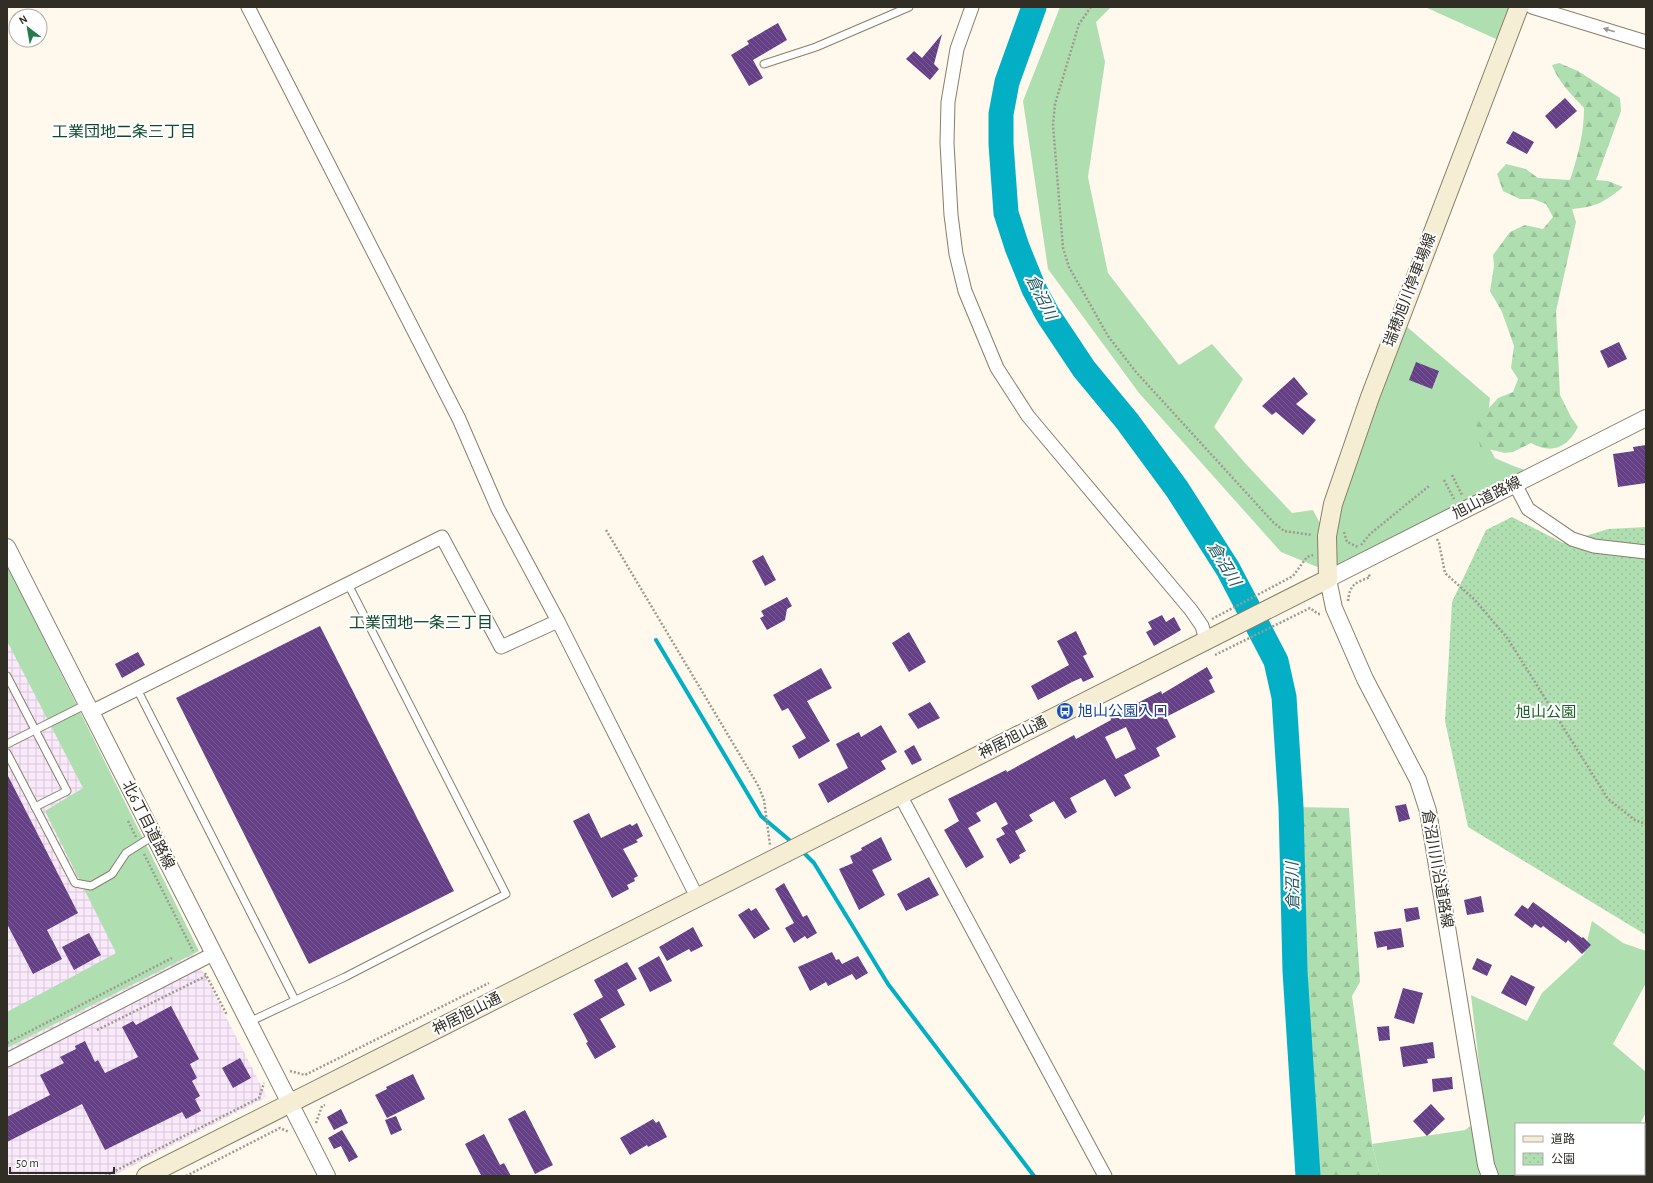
<svg xmlns="http://www.w3.org/2000/svg" width="1653" height="1183" font-family="'Alegreya Sans','Noto Sans JP',sans-serif">
	<defs>
		<pattern id="industrial-grid" width="8" height="8" patternUnits="userSpaceOnUse"><rect width="8" height="8" fill="#fae9fb"/><path d="M0 4h8M4 0v8" fill="none" stroke="#d7c8d7"/></pattern>
		<pattern id="forest-firs" width="22" height="20" patternUnits="userSpaceOnUse"><rect width="22" height="20" fill="#afdfb1"/><path d="M5 1l3.5 6h-7zM16 11l3.5 6h-7z" fill="#97c098"/></pattern>
		<pattern id="park-dots" width="8" height="8" patternUnits="userSpaceOnUse"><rect width="8" height="8" fill="#afdfb1"/><path d="M2 2h.1M6 6h.1" fill="none" stroke="#97c098" stroke-width="1.8" stroke-linecap="round"/></pattern>
		<pattern id="building-back-hatch" width="6" height="6" patternUnits="userSpaceOnUse"><rect width="6" height="6" fill="#664087"/><path d="M-1 5l2 2M0 0l6 6M5-1l2 2" fill="none" stroke="#785a92"/></pattern>
	</defs>
	<rect width="100%" height="100%" fill="#fef9ec"/>
	<path fill="url(#industrial-grid)" d="M7,589L267,1097L113,1176H7Z"/>
	<g fill="#afdfb1">
		<path d="M1060,7H1111L1096,22L1105,62L1088,177L1108,273L1179,365L1212,344L1243,379L1214,427L1245,463L1292,513L1313,510L1326,535L1399,320L1490,398L1485,440L1495,458L1511,465L1536,474L1327,571L1281,552L1139,393L1048,269L1023,101Z"/>
		<path d="M1425,7H1518L1505,43Z"/>
		<path d="M7,565L199,951L7,1048V1012L116,953L45,811L83,788L7,641Z"/>
		<path d="M1592,921L1623,943L1646,951V983L1613,1044L1646,1072V1112L1640,1124H1516V1174H1614L1613,1176H1380L1372,1144L1465,1130L1485,1115L1471,995L1527,1021L1542,993L1584,954Z"/>
	</g>
	<g fill="url(#forest-firs)">
		<path d="M1559,63L1578,71L1620,98L1621,111L1596,180L1608,181L1623,187C1604,202 1597,207 1572,209L1576,222L1556,311L1560,395L1571,417L1578,427C1568,447 1552,455 1531,443L1513,452L1505,453L1480,447L1476,422L1498,398L1513,392L1518,379L1511,368L1514,346L1502,312L1490,291L1494,266L1493,255L1510,232L1525,225L1543,229L1553,217L1546,204L1533,199H1520L1503,191L1497,174L1506,164L1526,169L1538,178L1570,180C1578,156 1584,133 1584,108C1571,94 1559,83 1552,65Z"/>
		<path d="M1291,807L1349,808L1360,982L1352,996L1372,1144L1380,1176H1308L1295,971Z"/>
	</g>
	<path fill="url(#park-dots)" d="M1512,517L1563,543L1608,529L1646,527V935L1468,827L1445,721L1452,602L1486,530Z"/>
	<g fill="none" stroke-linecap="round" stroke-linejoin="round">
		<g stroke="#02afc4" stroke-width="4">
			<path d="M656,640L761,816L794,844"/>
			<path d="M801,850L814,863L888,984L1034,1176"/>
		</g>
		<path stroke="#02afc4" stroke-width="25" d="M1034,7L1007,82L1001,114V144L1006,213L1017,247L1034,289L1048,315L1084,369L1127,421L1177,489L1228,569L1276,661L1284,697L1291,807L1295,971L1308,1176"/>
	</g>
	<g fill="url(#building-back-hatch)" fill-rule="evenodd">
		<path d="M778,23L787,40L753,60L763,78L749,86L731,55L749,44L747,41Z"/>
		<path d="M942,34L934,64L939,69L930,80L906,59L914,51L922,58Z"/>
		<path d="M1565,98L1577,111L1556,129L1545,116Z"/>
		<path d="M1513,131L1534,142L1527,154L1506,143Z"/>
		<path d="M1619,342L1627,359L1608,368L1600,351Z"/>
		<path d="M1416,362L1439,371L1432,389L1409,380Z"/>
		<path d="M1294,377L1308,394L1296,404L1316,420L1303,435L1276,412L1272,415L1262,406Z"/>
		<path d="M1646,445V483L1618,487L1613,454L1634,451L1633,447Z"/>
		<path d="M763,555L776,580L765,586L752,561Z"/>
		<path d="M787,597L792,606L787,609L785,620L767,630L760,618L764,616L761,611Z"/>
		<path d="M1162,615L1166,622L1174,617L1181,630L1154,646L1146,632L1152,629L1148,622Z"/>
		<path d="M320,626L454,891L309,964L176,698Z"/>
		<path d="M1076,631L1087,654L1083,656L1094,677L1083,682L1081,678L1072,682L1038,700L1031,686L1069,665L1057,641Z"/>
		<path d="M909,632L926,662L909,672L892,643Z"/>
		<path d="M138,652L145,665L122,678L115,664Z"/>
		<path d="M1207,667L1213,678L1209,680L1215,692L1166,717L1176,737L1156,748L1160,756L1124,775L1131,788L1115,797L1105,779L1070,798L1077,812L1065,819L1054,801L1029,815L1033,821L1015,831L1026,851L1019,855L1020,858L1010,864L996,839L1005,834L1001,828L1008,824L996,802L976,813L981,821L968,828L984,857L966,868L944,830L959,821L948,799L1006,770L1007,772L1074,735L1076,739L1111,720L1110,717L1161,691L1162,694ZM1126,727L1136,749L1116,759L1105,737Z"/>
		<path d="M821,668L832,688L807,701L830,741L799,759L792,746L806,738L788,708L782,711L773,695Z"/>
		<path d="M930,702L940,718L918,729L908,714Z"/>
		<path d="M881,725L897,752L881,761L886,769L828,803L818,784L848,768L836,744L859,732L861,737Z"/>
		<path d="M914,745L922,760L912,765L904,751Z"/>
		<path d="M7,774L78,913L47,930L62,959L33,974L7,924Z"/>
		<path d="M1406,804L1410,819L1399,822L1395,806Z"/>
		<path d="M589,813L601,838L630,824L632,826L637,823L643,836L636,840L638,842L623,849L638,876L634,878L635,881L627,885L629,889L612,898L573,821Z"/>
		<path d="M881,837L892,860L872,870L885,895L859,910L839,869L853,863L850,856L862,850L861,848Z"/>
		<path d="M929,877L939,895L906,911L897,894Z"/>
		<path d="M784,883L803,917L807,915L817,933L807,939L805,936L794,943L785,928L794,923L775,889Z"/>
		<path d="M1481,896L1484,912L1467,915L1464,900Z"/>
		<path d="M1533,902L1582,938L1583,937L1591,945L1582,954L1568,940L1566,943L1543,926L1541,928L1535,924L1532,928L1514,915L1522,905L1528,909Z"/>
		<path d="M1418,907L1420,919L1406,922L1404,909Z"/>
		<path d="M749,908L751,911L756,908L770,929L754,939L738,915Z"/>
		<path d="M693,927L703,946L691,952L689,949L667,961L659,947Z"/>
		<path d="M1401,928L1404,947L1387,950V946L1377,948L1374,932Z"/>
		<path d="M89,933L101,955L74,970L62,947Z"/>
		<path d="M832,952L836,960L839,959L842,964L858,956L868,973L856,980L852,974L828,986L826,982L810,991L798,967Z"/>
		<path d="M659,956L672,981L650,992L638,968Z"/>
		<path d="M1477,958L1492,965L1487,976L1472,969Z"/>
		<path d="M627,962L637,979L617,990L625,1005L600,1019L616,1047L595,1059L586,1043L588,1042L573,1014L603,997L594,980Z"/>
		<path d="M1511,975L1535,987L1526,1006L1501,993Z"/>
		<path d="M1403,988L1423,993L1414,1024L1394,1018Z"/>
		<path d="M171,1006L199,1059L190,1064L197,1078L192,1081L200,1096L195,1099L201,1111L186,1119L182,1112L105,1150L82,1104L7,1142V1117L50,1095L40,1075L64,1063L60,1057L76,1049L75,1046L85,1041L95,1062L98,1060L105,1073L138,1057L122,1027L133,1021L136,1025Z"/>
		<path d="M1389,1026L1390,1040L1379,1041L1377,1027Z"/>
		<path d="M1433,1042L1435,1058L1427,1059L1428,1063L1403,1067L1400,1047Z"/>
		<path d="M240,1058L251,1078L233,1088L222,1068Z"/>
		<path d="M413,1074L425,1099L387,1118L375,1095L387,1089L386,1087Z"/>
		<path d="M1452,1077L1453,1089L1433,1092L1432,1079Z"/>
		<path d="M1431,1104L1445,1119L1427,1136L1413,1121Z"/>
		<path d="M341,1109L348,1123L334,1130L327,1117Z"/>
		<path d="M525,1110L553,1165L535,1174L508,1119Z"/>
		<path d="M396,1116L402,1130L391,1135L385,1120Z"/>
		<path d="M653,1119L656,1123L659,1121L667,1137L648,1147L647,1145L630,1155L620,1138Z"/>
		<path d="M342,1130L358,1157L349,1162L341,1146L334,1149L328,1138Z"/>
		<path d="M484,1134L500,1165L504,1163L511,1176H480L481,1175L465,1144Z"/>
	</g>
	<g fill="none" stroke-linecap="round" stroke-linejoin="round">
		<g stroke="#867f6b" stroke-width="9">
			<g id="service">
				<path d="M764,64L816,47L909,7"/>
				<path d="M7,676L67,791L35,807"/>
				<path d="M137,689L295,1000"/>
				<path d="M7,744L87,704"/>
				<path d="M7,753L75,883L91,886L112,874L126,853L153,836"/>
				<path d="M249,1022L345,977L506,894L348,584"/>
			</g>
		</g>
		<g stroke="#867f6b" stroke-width="15">
			<g id="minor">
				<path d="M248,7L459,419L498,509L558,621L697,897"/>
				<path d="M972,7L957,49L948,102L947,143L951,215L956,254L965,291L997,368L1028,416L1191,610L1202,626L1206,640"/>
				<path d="M1532,7L1646,42"/>
				<path d="M1515,484L1528,509L1572,539L1594,546L1646,552"/>
				<path d="M91,712L442,537L501,647L558,621"/>
				<path d="M900,795L1105,1176"/>
				<path d="M7,1060L213,954"/>
			</g>
		</g>
		<g stroke="#867f6b" stroke-width="18">
			<g id="tertiary">
				<path d="M7,547L327,1176"/>
				<path d="M1490,1176L1486,1165L1428,811L1418,780L1365,679L1334,608L1328,579L1646,418"/>
			</g>
		</g>
		<g stroke="#867f6b" stroke-width="20">
			<path id="secondary" d="M146,1176L1328,579L1327,536L1333,504L1370,397L1519,7"/>
		</g>
		<g stroke="#9f9b90" stroke-width="2.5" stroke-dasharray="2 2" stroke-linecap="butt">
			<path d="M1091,7L1079,24L1055,104L1053,125L1063,248L1069,267L1108,336L1136,372L1273,522L1284,531L1312,535"/>
			<path d="M1452,475L1462,495"/>
			<path d="M1444,480L1454,499"/>
			<path d="M606,530L759,787L764,800L770,845"/>
			<path d="M1344,532L1347,542L1358,547"/>
			<path d="M1437,539L1439,543L1445,573L1475,600L1508,639L1608,799L1635,820L1646,824"/>
			<path d="M1361,545L1370,534L1429,486"/>
			<path d="M1348,601C1350,584 1355,583 1370,577L1368,573"/>
			<path d="M1212,619L1293,576L1307,557L1313,555"/>
			<path d="M1215,655L1310,608L1318,614H1321"/>
			<path d="M128,821L136,837"/>
			<path d="M144,854L193,951"/>
			<path d="M205,973L227,1015"/>
			<path d="M97,1030L206,976"/>
			<path d="M7,1043L172,958"/>
			<path d="M290,1071L305,1075L489,983"/>
			<path d="M316,1123L322,1106L325,1105"/>
			<path d="M105,1176L259,1098L264,1083"/>
			<path d="M186,1176L280,1128L289,1132"/>
		</g>
		<use href="#service" stroke="#fff" stroke-width="7"/>
		<use href="#minor" stroke="#fff" stroke-width="13"/>
		<use href="#tertiary" stroke="#fff" stroke-width="16"/>
		<use href="#secondary" stroke="#f6edd5" stroke-width="18"/>
	</g>
	<defs><path id="oneway-solid" d="M-6-.8H1V-3.2L6.5 0L1 3.2V.8H-6Z"/></defs>
	<use fill="#989692" href="#oneway-solid" transform="translate(1609 30) rotate(-163)"/>
	<defs>
		<g id="bus-disc" transform="scale(0.9)"><circle r="9.5" fill="#1a4fb4" stroke="#fff"/><path d="M-5-6H5V4H4V6H2V4H-2V6H-4V4H-5ZM-3.5-4V0h7V-4ZM-3.5 1.2v1.5H-2V1.2ZM2 1.2v1.5H3.5V1.2Z" fill="#fff"/></g>
	</defs>
	<g fill-rule="evenodd">
		<use href="#bus-disc" x="1065" y="711"/>
	</g>
	<g text-anchor="middle" dominant-baseline="central" stroke-width="4" stroke-linejoin="round" paint-order="stroke">
		<g font-size="15" fill="#312e26" stroke="#fff">
			<text transform="translate(1410 290) rotate(-69)">瑞穂旭川停車場線</text>
			<text transform="translate(1487 498) rotate(-27)">旭山道路線</text>
			<text transform="translate(1013 738) rotate(-27)">神居旭山通</text>
			<text transform="translate(148 825) rotate(63)">北6丁目道路線</text>
			<text transform="translate(1437 869) rotate(80)">倉沼川川沿道路線</text>
			<text transform="translate(467 1014) rotate(-27)">神居旭山通</text>
		</g>
		<g font-size="15" fill="#164399" stroke="#fff" text-anchor="start">
			<text x="1078" y="711">旭山公園入口</text>
		</g>
		<g font-size="15" fill="#156124" stroke="#fff">
			<text x="1546" y="712">旭山公園</text>
		</g>
		<g font-size="16" fill="#0d4a2b" stroke="#fff">
			<text x="124" y="132">工業団地二条三丁目</text>
			<text x="421" y="623">工業団地一条三丁目</text>
		</g>
		<g font-size="16" font-style="italic" fill="#205862" stroke="#fff">
			<text transform="translate(1041 297) rotate(63)">倉沼川</text>
			<text transform="translate(1224 564) rotate(59)">倉沼川</text>
			<text transform="translate(1293 886) rotate(-91)">倉沼川</text>
		</g>
	</g>
	<rect width="1653" height="1183" fill="none" stroke="#312e26" stroke-width="16"/>
	<rect x="1515" y="1123" width="130" height="52" fill="#ffffff" stroke="#adaba8"/>
	<rect x="1523" y="1136" width="20" height="6" fill="#f6edd5" stroke="#adaba8"/>
	<text x="1551" y="1143" font-size="12" fill="#312e26">道路</text>
	<rect x="1523" y="1153" width="20" height="12" fill="url(#park-dots)" stroke="#adaba8"/>
	<text x="1551" y="1163" font-size="12" fill="#312e26">公園</text>
	<g transform="translate(28 28) rotate(329)"><circle r="19" fill="#ffffff" stroke="#adaba8"/>
	<path d="M0-3L7 15L0 10L-7 15Z" fill="#267b4e"/>
	<text y="-6" font-size="11" font-weight="bold" text-anchor="middle" fill="#312e26">N</text>
	</g>
	<path d="M10 1167v6h104v-6" fill="none" stroke="#312e26" stroke-width="2"/>
	<text x="16" y="1167" font-size="12" fill="#312e26" stroke="#ffffff" stroke-width="3" paint-order="stroke">50 m</text>
</svg>
